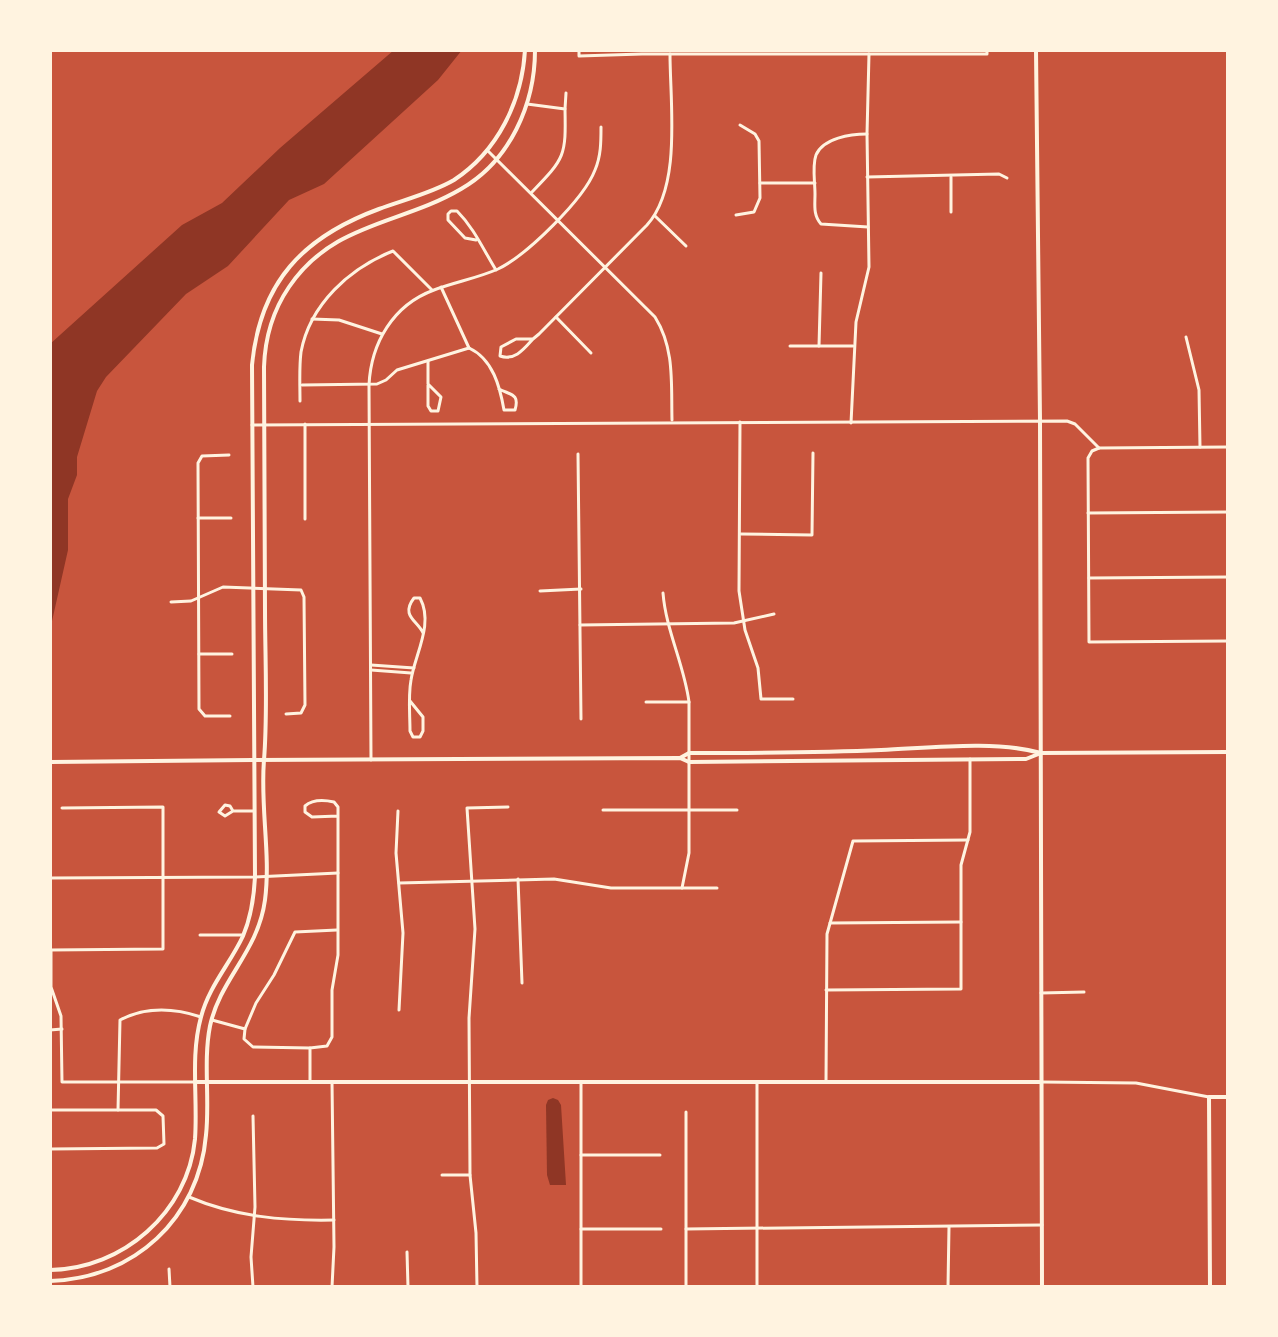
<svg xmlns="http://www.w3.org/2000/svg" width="1278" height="1337" font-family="Overpass,sans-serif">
	<rect width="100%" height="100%" fill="#c8553d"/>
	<g fill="#8f3625">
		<path d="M394,50H462L438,80L324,184L289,200L228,266L186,294L106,377L97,391L77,457V475L68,499V550L50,630V344L182,225L222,203L280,148Z"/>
		<path d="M553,1098L558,1100L561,1105L566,1185H550L547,1175L546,1105L548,1100Z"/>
	</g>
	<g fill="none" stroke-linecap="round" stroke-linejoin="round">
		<g stroke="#fff3e0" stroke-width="3">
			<path d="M579,50V56L642,54H987V50"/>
			<path d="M527,104L565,109C566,156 565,158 532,192"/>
			<path d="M565,109L566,93"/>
			<path d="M867,134C851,134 823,138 816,155C812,166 815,182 815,194C815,205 813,215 821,224L868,227"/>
			<path d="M487,150L655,317C675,349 671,384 672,420"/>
			<path d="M867,177L999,174L1007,178"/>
			<path d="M760,183H815"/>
			<path d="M951,212V177"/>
			<path d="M736,215L754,212L760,198L759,141L755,134L740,125"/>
			<path d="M655,216L686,246"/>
			<path d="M476,240L465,238L448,220V214L451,211H457C474,228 483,249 496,270"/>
			<path d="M441,287L469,348"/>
			<path d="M556,317L591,353"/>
			<path d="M312,319L339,320L382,334"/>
			<path d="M1186,337L1199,390L1200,447"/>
			<path d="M533,339C524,349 515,361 500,356L501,347L516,339H533L539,334L647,225C682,186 670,104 670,54"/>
			<path d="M790,346H853"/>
			<path d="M819,346L821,273"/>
			<path d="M469,348C493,359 500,387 504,410H515C520,393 510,395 499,389"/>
			<path d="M428,384L441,397L438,411H431L428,406V361"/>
			<path d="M302,385L377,384L386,380L397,370L469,348"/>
			<path d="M300,401C300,385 299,368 301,352C310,304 350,268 393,251L432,290"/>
			<path d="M740,422L739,591L745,630L758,668L761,699H793"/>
			<path d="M851,423L856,322L869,267L867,134L869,54"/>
			<path d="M305,424V519"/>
			<path d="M252,425L1067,421L1075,424L1099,448L1228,447"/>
			<path d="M1099,448L1092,451L1088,458L1089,642L1228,641"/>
			<path d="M578,454L581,719"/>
			<path d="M229,455L202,456L198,463L199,709L205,716H230"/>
			<path d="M1088,513L1228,512"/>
			<path d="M198,518H231"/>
			<path d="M741,534L812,535L813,453"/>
			<path d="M1089,578L1228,577"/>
			<path d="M540,591L581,589"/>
			<path d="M663,593C666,631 684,664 689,702V853L682,888"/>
			<path d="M171,602L191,601L223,587L301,590L304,597L305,705L301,713L286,714"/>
			<path d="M580,625L734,623L774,614"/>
			<path d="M199,654H232"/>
			<path d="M371,665L414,668"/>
			<path d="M371,670L411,673"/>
			<path d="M410,701L423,717V731L420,737H413L410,731C410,715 408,696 411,680C415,654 434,624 420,598H414C400,616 418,621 423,633"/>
			<path d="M646,702H689"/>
			<path d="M371,760L369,385C371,343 393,305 434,290C455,282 478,278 498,269C527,255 584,199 595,170C601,156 601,142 601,127"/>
			<path d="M603,810H737"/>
			<path d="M233,811L225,816L219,812L225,805L230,806L233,811H253"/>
			<path d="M398,811L396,853L403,933L399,1010"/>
			<path d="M50,878L255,877L338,873"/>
			<path d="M518,879L522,983"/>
			<path d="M399,883L554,879L611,888H717"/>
			<path d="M830,923L961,922"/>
			<path d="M200,935H243"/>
			<path d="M50,950L163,949V807L62,808"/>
			<path d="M51,950V987L61,1016L62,1082H195"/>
			<path d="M826,990L961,989V865L970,832V759"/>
			<path d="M1041,993L1084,992"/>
			<path d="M212,1020L245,1029L244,1039L253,1047L310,1048"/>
			<path d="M245,1029L256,1003L274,975L295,932L337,930"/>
			<path d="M50,1030L62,1029"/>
			<path d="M310,1081V1048L327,1046L332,1037V990L338,955V807L334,802C325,800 313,799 305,806V812L312,817L338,816"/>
			<path d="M581,1082V1287"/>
			<path d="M826,1082L827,934L853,841L968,840"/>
			<path d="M1042,1082L1136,1083L1209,1097"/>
			<path d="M50,1110H156L163,1116L164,1144L157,1148L50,1149"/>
			<path d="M118,1110L120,1020C145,1007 174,1008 201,1017"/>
			<path d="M686,1112V1287"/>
			<path d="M581,1155H660"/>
			<path d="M442,1175H470"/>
			<path d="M189,1197C236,1217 284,1221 334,1220"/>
			<path d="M581,1229H661"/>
			<path d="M686,1229L1042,1225"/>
			<path d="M407,1252L408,1287"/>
			<path d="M169,1269L170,1287"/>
			<path d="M253,1287L251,1257L255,1207L253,1116"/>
			<path d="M332,1287L334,1247L332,1082"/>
			<path d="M425,1287H477"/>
			<path d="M477,1287L476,1233L470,1175L469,1018L475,929L467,808L508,807"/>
			<path d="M757,1287V1082"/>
			<path d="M948,1287L949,1227"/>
		</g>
		<g stroke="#fff3e0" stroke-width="4">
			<path d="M50,762L253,760"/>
			<path d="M195,1082H1041"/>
			<path d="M1210,1287L1209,1097H1228"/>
		</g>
		<g stroke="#fff3e0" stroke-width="4">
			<path d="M1036,50L1040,421L1042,1287"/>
			<path d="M680,758L689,753C753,753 817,753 881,750C930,748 994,740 1041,753L1228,752"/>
			<path d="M254,760L680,758L689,762L1026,759L1041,753"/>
			<path d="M50,1270C123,1269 188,1212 195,1139C198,1098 190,1057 201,1017C209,986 230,964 243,936C251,917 254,897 255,877L252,365C260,282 303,237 379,209C403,200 432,193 454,180C498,151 522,101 525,50"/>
			<path d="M50,1281C134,1279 199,1218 206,1135C210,1099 203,1062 210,1026C220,979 258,952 265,900C271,854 260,807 264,760C268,710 265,659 265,609C264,529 264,448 264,367C265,337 272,312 289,287C333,222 400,225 461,189C510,161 535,104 535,50"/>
		</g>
	</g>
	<rect width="1278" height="1337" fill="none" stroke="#fff3e0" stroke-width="104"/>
</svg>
